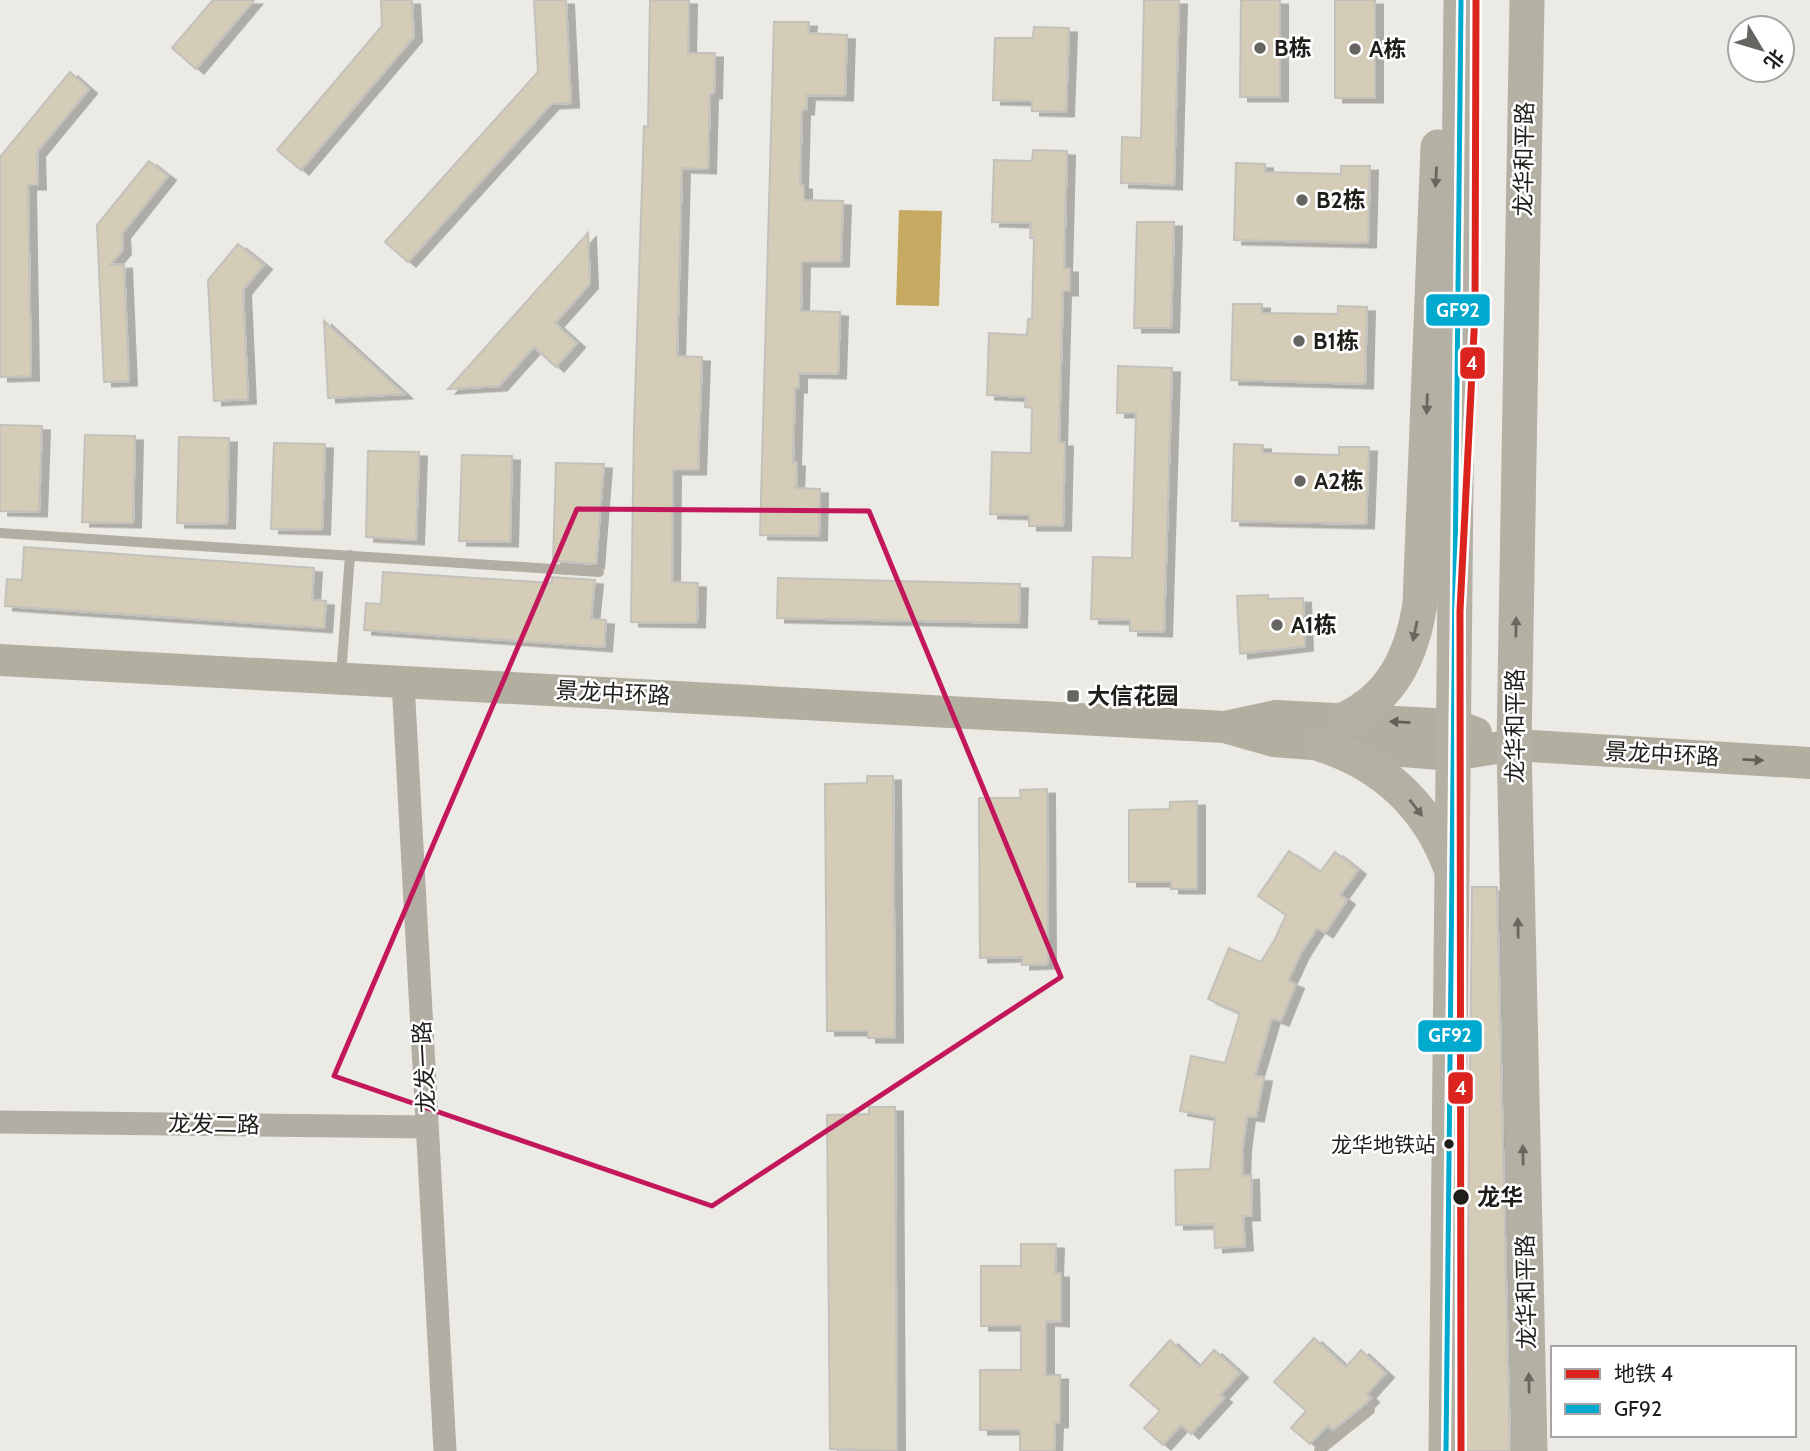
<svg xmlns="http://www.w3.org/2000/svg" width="1810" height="1451" font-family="Cabin,'Noto Sans SC',sans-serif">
	<defs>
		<filter id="shadow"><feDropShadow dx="8" dy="4.5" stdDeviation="0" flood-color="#0004"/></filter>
	</defs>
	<rect width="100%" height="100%" fill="#eceae4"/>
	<path fill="#c6aa61" d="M899,210L942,211L939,306L896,305Z"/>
	<g fill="#d4ccb7" stroke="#c3c1bc" stroke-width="2" filter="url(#shadow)">
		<path d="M213,0H254L196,69L172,48Z"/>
		<path d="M381,0H412L414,37L301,170L277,150L382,26Z"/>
		<path d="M534,0H566L571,103L551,104L408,262L385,242L538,72Z"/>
		<path d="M650,0H689L688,53H715L714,94H710L708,169L682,168L677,356L702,357L698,470H673L672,582L698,583L697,623L631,622L634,428L644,126L648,127Z"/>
		<path d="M1144,0H1179L1174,185L1121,183L1122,137L1141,138Z"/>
		<path d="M1241,0H1280V97H1240Z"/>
		<rect x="1335" y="0" width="40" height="98"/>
		<path d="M774,22H809L808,33L847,35L845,96L807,95L806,110H802L800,185H804V200L843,201L841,262H802L801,311L840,312L838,374L799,373V388H795L793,462H797L796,488L820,489L819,536L760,535Z"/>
		<path d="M1034,27L1069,28L1066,112L1032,111V101L993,100L995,38H1033Z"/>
		<path d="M70,72L89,89L37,152L38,185H28L31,376L0,377V157Z"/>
		<path d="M1033,150L1067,151L1064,268H1070V291H1063L1059,442H1065L1063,526H1029V515L990,514L992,452L1031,453L1032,408L1025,407L1026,397L987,395L989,333L1027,335L1028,319H1032L1034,238H1030L1031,223L992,222L994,160L1032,161Z"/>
		<path d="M149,161L168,176L122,234L123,250L110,265L124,264L129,381L104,382L97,225Z"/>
		<path d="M1236,163L1265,164V172L1341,174V166H1370L1368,243L1234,240Z"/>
		<path d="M1137,222H1174L1171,328H1134Z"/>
		<path d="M588,233L590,284L555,323L577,343L556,367L534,347L499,386L448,389Z"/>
		<path d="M238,244L264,265L243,290L248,399L214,401L208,280Z"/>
		<path d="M1233,304H1262V313L1338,314V306L1367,307L1365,384L1231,380Z"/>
		<path d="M324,321L403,393L404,394L328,398Z"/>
		<path d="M1118,366L1172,368L1164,632L1130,631V620L1091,619L1093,557L1132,558L1136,413H1117Z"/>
		<path d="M0,425L42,426L39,512L0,511Z"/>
		<path d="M85,435L135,436L133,523L82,522Z"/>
		<path d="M179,437L229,438L227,524L177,523Z"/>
		<path d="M274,443L325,444L322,530L271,529Z"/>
		<path d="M1234,444L1263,445V453L1339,455V447H1369L1366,524L1232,521Z"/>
		<path d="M368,451L419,452L416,540L366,537Z"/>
		<path d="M462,455L512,456L510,542L459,541Z"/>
		<path d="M556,463L604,464L596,564L553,561Z"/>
		<path d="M24,547L314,568L312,600L326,601L324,628L5,606L7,579L22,580Z"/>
		<path d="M383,572L552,583V577L595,580L591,619L606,620L604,647L364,630L366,603L381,604Z"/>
		<path d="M778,578L1020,584L1019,623L777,618Z"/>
		<path d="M1268,595V599L1303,598L1305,646L1240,654L1237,596Z"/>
		<path d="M867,776H893L895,1038H868V1031H827L825,784L867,783Z"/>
		<path d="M1047,789L1048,964L1022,965V957L980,958L979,798H1021L1020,790Z"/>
		<path d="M1197,801V889H1171V882H1129V810L1170,809V802Z"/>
		<path d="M1289,851L1320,872L1335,852L1358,870L1340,895L1347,900L1325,933L1317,928L1301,953L1288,981L1296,984L1281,1021L1272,1018L1255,1076L1264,1077L1256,1117L1247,1116L1243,1146L1242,1176L1251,1175L1252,1216H1243L1245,1246L1215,1248L1214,1224L1176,1225L1175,1170L1210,1169L1215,1117L1180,1111L1191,1056L1225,1063L1240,1013L1208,999L1229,948L1261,962L1275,939L1286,915L1258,896Z"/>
		<path d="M1472,887H1497L1510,1451H1466Z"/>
		<path d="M869,1107H895L897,1451L830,1449L827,1115L869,1114Z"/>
		<path d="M1021,1244H1056L1055,1273H1061V1322L1046,1321V1375H1060V1423H1055L1054,1451H1020V1430H980V1370H1021V1326H981V1266H1021Z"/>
		<path d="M1314,1338L1346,1367L1361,1350L1386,1373L1367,1394L1371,1398L1366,1403L1333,1430L1328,1425L1310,1444L1291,1428L1306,1411L1274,1382Z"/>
		<path d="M1170,1340L1199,1367L1214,1350L1240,1373L1220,1395L1224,1398L1191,1434L1181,1425L1163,1445L1144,1428L1160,1411L1130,1385Z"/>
	</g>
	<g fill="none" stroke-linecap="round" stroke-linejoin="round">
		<g stroke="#b3aea3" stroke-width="10">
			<path d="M0,533L599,572"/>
			<path d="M341,675L350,555"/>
			<path d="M1319,1451L1370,1410"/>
		</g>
		<g stroke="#b3aea3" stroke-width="23">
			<path d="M403,682L445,1451"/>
			<path d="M0,1122L427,1127"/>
		</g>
		<g stroke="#b2aea0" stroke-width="32">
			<path d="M0,660L1225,727L1274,741L1453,755L1514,745L1810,763"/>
			<path d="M1230,726L1276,716L1454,725L1476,733"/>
		</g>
		<g stroke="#b5b0a4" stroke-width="35">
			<path d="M1527,0L1514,745L1530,1451"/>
			<path d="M1345,719C1393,697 1412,654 1420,604L1438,147"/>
			<path d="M1320,744C1382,764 1427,805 1450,866"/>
			<path d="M1446,1451L1461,0"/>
		</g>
		<g stroke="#fff" stroke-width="10">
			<path id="bus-1" d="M1446,1451L1461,0"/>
		</g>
		<use href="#bus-1" stroke="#00a9ce" stroke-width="5"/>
		<g stroke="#fff" stroke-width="12">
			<path id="metro-1" d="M1461,1451L1460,611L1475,312L1476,0"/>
		</g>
		<use href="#metro-1" stroke="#dc241f" stroke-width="7"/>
	</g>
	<defs><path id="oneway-solid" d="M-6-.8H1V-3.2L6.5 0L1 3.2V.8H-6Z" transform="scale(1.75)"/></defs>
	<g fill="#6a675f">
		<use href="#oneway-solid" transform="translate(1436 177) rotate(93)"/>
		<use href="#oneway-solid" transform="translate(1427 404) rotate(92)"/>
		<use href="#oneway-solid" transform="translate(1516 627) rotate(-89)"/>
		<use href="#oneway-solid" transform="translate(1415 631) rotate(102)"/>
		<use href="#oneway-solid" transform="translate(1416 808) rotate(52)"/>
		<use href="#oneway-solid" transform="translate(1518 928) rotate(-91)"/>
		<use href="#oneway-solid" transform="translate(1523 1155) rotate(-91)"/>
		<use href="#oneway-solid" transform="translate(1529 1383) rotate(-91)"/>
	</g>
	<g fill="#625f56">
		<use href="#oneway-solid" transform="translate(1400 722) rotate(-177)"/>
		<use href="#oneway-solid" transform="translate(1753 760) rotate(3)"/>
	</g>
	<path fill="none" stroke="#c2185b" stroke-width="5" stroke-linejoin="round" d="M577,509L869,511L1061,977L712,1206L334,1076Z"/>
	<g fill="#676561" stroke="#fff" stroke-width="2.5">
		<circle cx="1260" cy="48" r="7"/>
		<circle cx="1355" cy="49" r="7"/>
		<circle cx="1302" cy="200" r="7"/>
		<circle cx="1299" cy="341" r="7"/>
		<circle cx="1300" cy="481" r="7"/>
		<circle cx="1277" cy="625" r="7"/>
		<rect x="1066" y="689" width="14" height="14" rx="3.5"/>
	</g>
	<g fill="#201e1a" stroke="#fff" stroke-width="2.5">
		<circle cx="1449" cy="1144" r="6"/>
		<circle cx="1461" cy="1197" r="9"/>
	</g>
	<g text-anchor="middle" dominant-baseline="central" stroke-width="5" stroke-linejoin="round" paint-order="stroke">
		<g font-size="21" fill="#201e1a" stroke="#fff" text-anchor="end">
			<text x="1436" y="1144">龙华地铁站</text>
		</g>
		<g font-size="23" font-weight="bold" fill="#201e1a" stroke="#fff" text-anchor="start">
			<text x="1274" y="48">B栋</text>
			<text x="1369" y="49">A栋</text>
			<text x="1316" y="200">B2栋</text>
			<text x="1313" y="341">B1栋</text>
			<text x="1314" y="481">A2栋</text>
			<text x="1291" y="625">A1栋</text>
			<text x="1087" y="696">大信花园</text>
		</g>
		<g font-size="23" fill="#201e1a" stroke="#fff">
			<text transform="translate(1524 159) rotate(-89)">龙华和平路</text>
			<text transform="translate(613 693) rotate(3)">景龙中环路</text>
			<text transform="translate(1515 726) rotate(-90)">龙华和平路</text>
			<text transform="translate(1662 754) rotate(3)">景龙中环路</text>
			<text transform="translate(424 1067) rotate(-93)">龙发一路</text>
			<text transform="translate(214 1124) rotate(1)">龙发二路</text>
			<text transform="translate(1526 1292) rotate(-91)">龙华和平路</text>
		</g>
		<g font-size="23" font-weight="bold" fill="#201e1a" stroke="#fff" text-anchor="start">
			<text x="1477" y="1197">龙华</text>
		</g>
	</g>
	<g stroke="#fff" stroke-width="2.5">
		<rect x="1425" y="293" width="66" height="34" rx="7" fill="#00a9ce"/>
		<rect x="1459" y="346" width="27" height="34" rx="7" fill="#dc241f"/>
		<rect x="1417" y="1019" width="66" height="34" rx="7" fill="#00a9ce"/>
		<rect x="1447" y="1071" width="27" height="34" rx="7" fill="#dc241f"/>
	</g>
	<g font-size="19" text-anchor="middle" font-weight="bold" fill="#fff">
		<text x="1458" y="317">GF92</text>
		<text x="1472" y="370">4</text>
		<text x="1450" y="1042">GF92</text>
		<text x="1461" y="1095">4</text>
	</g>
	<rect x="1551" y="1346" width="245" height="91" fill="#ffffff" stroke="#a6a5a3" stroke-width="2"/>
	<rect x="1565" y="1369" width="35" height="10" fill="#dc241f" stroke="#a6a5a3" stroke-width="2"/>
	<text x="1614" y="1381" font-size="21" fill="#201e1a">地铁 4</text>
	<rect x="1565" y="1404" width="35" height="10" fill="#00a9ce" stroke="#a6a5a3" stroke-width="2"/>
	<text x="1614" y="1416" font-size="21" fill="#201e1a">GF92</text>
	<g transform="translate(1761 49) rotate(128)"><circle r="33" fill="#ffffff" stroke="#a6a5a3" stroke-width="2"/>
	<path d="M0-5L12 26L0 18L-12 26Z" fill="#676561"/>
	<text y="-10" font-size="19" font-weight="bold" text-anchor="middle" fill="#201e1a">北</text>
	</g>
</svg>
